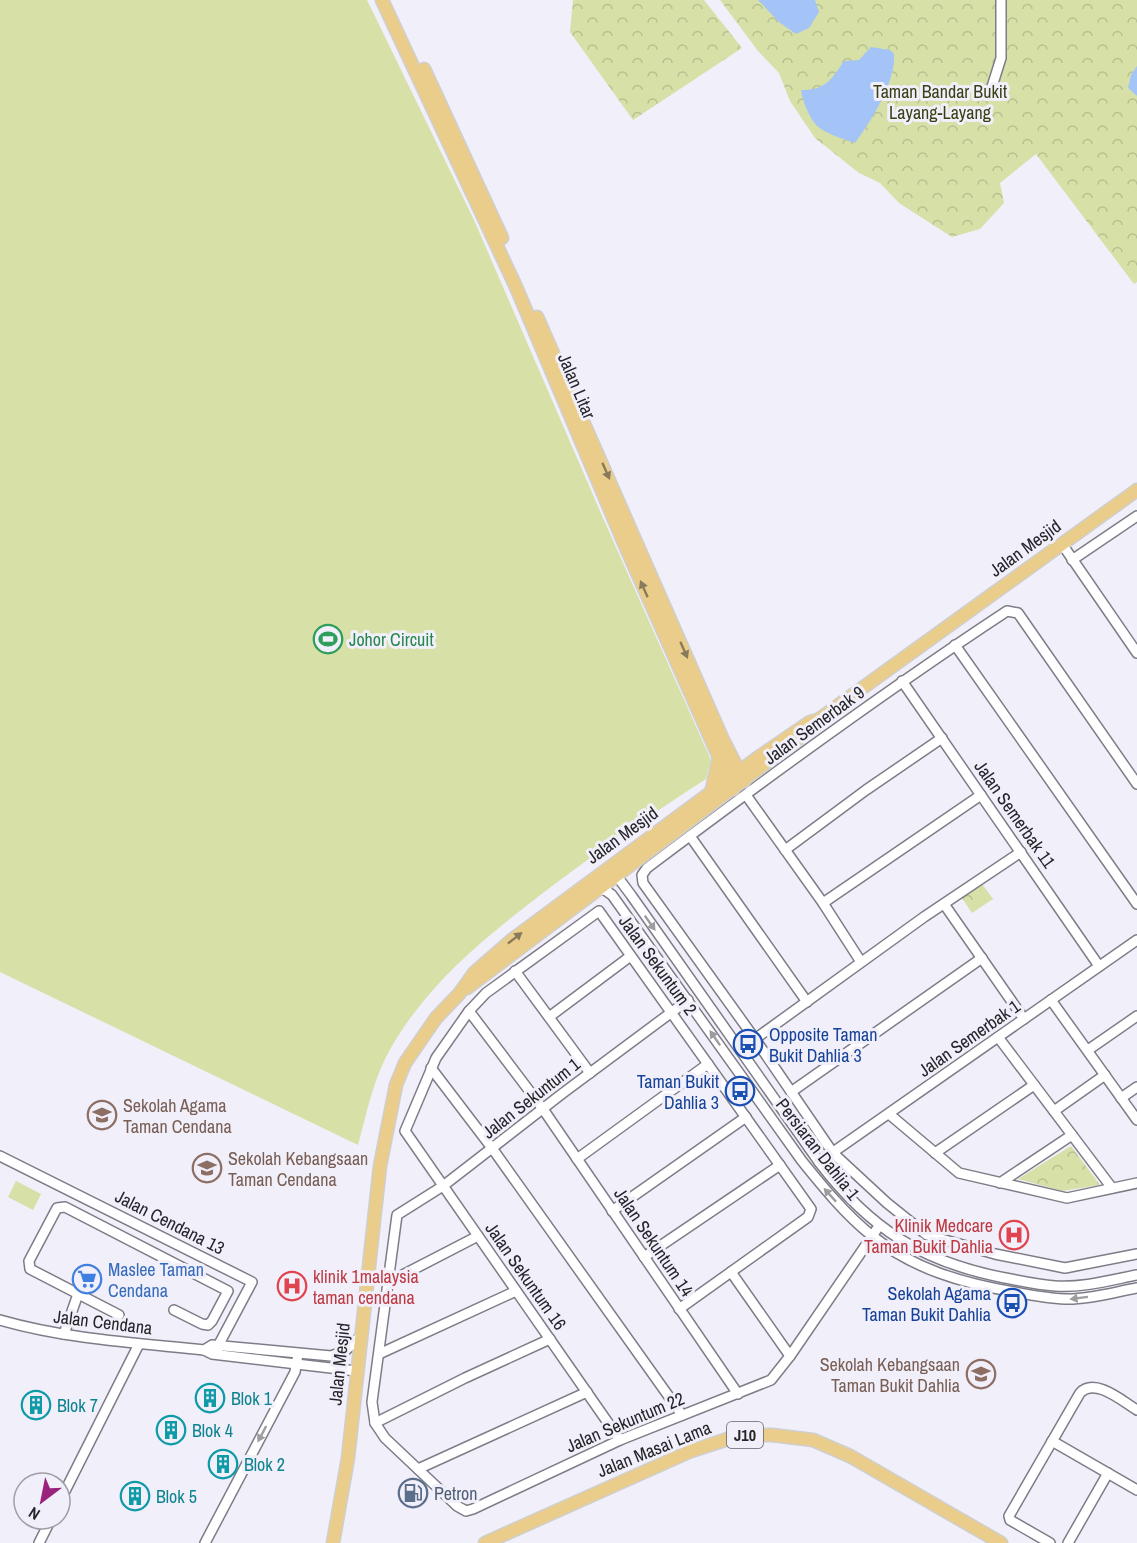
<svg xmlns="http://www.w3.org/2000/svg" width="1137" height="1543" font-family="'Archivo Narrow',sans-serif">
	<defs>
		<pattern id="park-crowns" width="20" height="18" patternUnits="userSpaceOnUse" patternTransform="scale(1.5)"><rect width="20" height="18" fill="#d6e0a7"/><path d="M2 6a3 3 0 1 1 6 0M12 15a3 3 0 1 1 6 0" fill="none" stroke="#b8c090"/></pattern>
	</defs>
	<rect width="100%" height="100%" fill="#f1effa"/>
	<g fill="url(#park-crowns)">
		<path d="M573,0H704L742,48L633,120L570,32Z"/>
		<path d="M720,0H1137V282L1134,284L1036,154L1000,183L1004,203L980,229L952,237L899,203L880,183L859,173L815,138L790,101L779,73L758,51Z"/>
		<path d="M982,884L993,899L972,913L962,898Z"/>
		<path d="M1071,1146L1100,1185L1062,1191L1018,1179Z"/>
	</g>
	<g fill="#d6e0a7">
		<path d="M0,0H367L474,220L603,518L711,760L706,779C653,813 603,848 552,886C492,932 431,979 392,1046C374,1076 367,1112 358,1145L0,972Z"/>
		<path d="M16,1181L41,1194L33,1210L8,1197Z"/>
	</g>
	<g fill="#a4c4f7">
		<path d="M758,0H815L819,12L809,28L796,34L780,23Z"/>
		<path d="M871,47L890,50L894,54C896,82 871,121 855,143C844,139 825,134 816,125C809,117 802,100 801,90C826,90 831,80 844,61L859,60Z"/>
		<path d="M1137,66V96L1128,88L1131,75Z"/>
	</g>
	<g fill="none" stroke-linecap="round" stroke-linejoin="round">
		<g stroke="#7e7d87" stroke-width="12">
			<g id="minor">
				<path d="M990,93L1001,58V0"/>
				<path d="M1062,544L1137,653"/>
				<path d="M1072,560L1137,516"/>
				<path d="M955,645L1137,904"/>
				<path d="M902,681L1099,966"/>
				<path d="M1137,784L1018,613L1007,611C884,692 765,779 647,868L642,875L643,883L755,1039L833,1153L887,1203L927,1235L995,1254L1065,1268L1137,1254"/>
				<path d="M746,795L823,903L861,962"/>
				<path d="M690,836L807,1002"/>
				<path d="M785,850L866,790L942,738"/>
				<path d="M611,874L616,875L631,895L819,1162C870,1229 922,1262 1005,1278C1021,1281 1038,1285 1055,1286C1082,1288 1111,1280 1137,1275"/>
				<path d="M597,890H605L612,895L802,1161C823,1187 845,1214 871,1235C913,1269 962,1283 1014,1292C1032,1295 1050,1299 1069,1299C1091,1299 1115,1292 1137,1288"/>
				<path d="M823,903L981,795"/>
				<path d="M944,904L1024,1019"/>
				<path d="M515,971L590,1073"/>
				<path d="M688,1000L563,1093L443,1186L397,1215L372,1402L375,1423L385,1438L457,1506L466,1511L473,1509L620,1440L771,1380L790,1356L879,1226"/>
				<path d="M1051,1000L1137,1120"/>
				<path d="M469,1011L543,1109L738,1394"/>
				<path d="M549,1017L628,958"/>
				<path d="M998,1037L1112,1188"/>
				<path d="M755,1039L924,917L1021,852"/>
				<path d="M1088,1050L1137,1016"/>
				<path d="M431,1068L492,1148L682,1415"/>
				<path d="M791,1092L982,958"/>
				<path d="M1121,1098L1137,1087"/>
				<path d="M1054,1111L1105,1075"/>
				<path d="M889,1114L959,1173L1067,1198L1137,1183"/>
				<path d="M935,1153L1034,1085"/>
				<path d="M0,1156L252,1282L218,1346L217,1354"/>
				<path d="M577,1159L708,1064"/>
				<path d="M819,1162L1137,940"/>
				<path d="M1000,1183L1072,1135"/>
				<path d="M612,1211L746,1117"/>
				<path d="M644,1257L780,1165"/>
				<path d="M731,1272L790,1356"/>
				<path d="M387,1283L478,1236"/>
				<path d="M119,1315L30,1269L29,1261L57,1208L65,1207L228,1291L212,1321L208,1325L202,1324L174,1310"/>
				<path d="M0,1320C66,1339 136,1343 204,1350L212,1354L356,1371"/>
				<path d="M64,1334L78,1294"/>
				<path d="M204,1350L212,1345L331,1356L345,1351L361,1336"/>
				<path d="M379,1354L516,1291"/>
				<path d="M375,1423L465,1378L550,1339"/>
				<path d="M620,1440L405,1131L436,1058L469,1011L486,993L599,911L811,1209L808,1217L679,1309"/>
				<path d="M1052,1441L1137,1490"/>
				<path d="M418,1469L587,1392"/>
				<path d="M60,1501L139,1344"/>
				<path d="M39,1543L51,1519"/>
				<path d="M205,1543L295,1372L298,1354"/>
				<path d="M1050,1543L1010,1520L1009,1516L1080,1393C1095,1377 1122,1401 1137,1410"/>
				<path d="M1068,1543L1108,1473"/>
			</g>
		</g>
		<g stroke="#cfcfd0" stroke-width="15">
			<g id="major">
				<path d="M382,0L516,287L624,543L733,789"/>
				<path d="M424,69L502,238"/>
				<path d="M537,317L723,740L744,781"/>
				<path d="M814,726L818,720L1137,490"/>
				<path d="M711,793L719,758"/>
				<path d="M467,988L798,739"/>
				<path d="M333,1543L348,1458L380,1166L396,1085L405,1063L436,1018L459,994L474,973L513,939L756,759L810,722L818,720"/>
				<path d="M485,1543L691,1451L740,1435H772L813,1440L850,1456L1001,1543"/>
			</g>
		</g>
		<use href="#minor" stroke="#fff" stroke-width="9"/>
		<use href="#major" stroke="#eacd8a" stroke-width="12"/>
	</g>
	<defs><path id="oneway-solid" d="M-6-.8H1V-3.2L6.5 0L1 3.2V.8H-6Z" transform="scale(1.5)"/></defs>
	<g fill="#887a5a">
		<use href="#oneway-solid" transform="translate(606 471) rotate(66)"/>
		<use href="#oneway-solid" transform="translate(644 589) rotate(-114)"/>
		<use href="#oneway-solid" transform="translate(684 650) rotate(66)"/>
		<use href="#oneway-solid" transform="translate(515 938) rotate(-38)"/>
	</g>
	<g fill="#9d9d9f">
		<use href="#oneway-solid" transform="translate(650 923) rotate(55)"/>
		<use href="#oneway-solid" transform="translate(715 1038) rotate(-125)"/>
		<use href="#oneway-solid" transform="translate(830 1195) rotate(-132)"/>
		<use href="#oneway-solid" transform="translate(1079 1298) rotate(173)"/>
		<use href="#oneway-solid" transform="translate(262 1434) rotate(118)"/>
	</g>
	<defs>
		<g id="stadium-ring" transform="scale(1.5)"><circle r="9.5" fill="#f1effa" stroke="#2e9e5b" stroke-width="1.5"/><path d="M0-5a6.5 5 0 1 0 0 10a6.5 5 0 1 0 0-10ZM-3.5-1.8h7v3.6h-7Z" fill="#2e9e5b"/></g>
		<g id="bus-ring" transform="scale(1.5)"><circle r="9.5" fill="#f1effa" stroke="#1a4fb4" stroke-width="1.5"/><path d="M-5-6H5V4H4V6H2V4H-2V6H-4V4H-5ZM-3.5-4V0h7V-4ZM-3.5 1.2v1.5H-2V1.2ZM2 1.2v1.5H3.5V1.2Z" fill="#1a4fb4"/></g>
		<g id="school-ring" transform="scale(1.5)"><circle r="9.5" fill="#f1effa" stroke="#8d6e63" stroke-width="1.5"/><path d="M0-5L7-2L0 1L-7-2ZM-4 1L0 2.5L4 1V4Q0 6-4 4Z" fill="#8d6e63"/></g>
		<g id="hospital-ring" transform="scale(1.5)"><circle r="9.5" fill="#f1effa" stroke="#e0444e" stroke-width="1.5"/><path d="M-5-5h3v3.5h4V-5h3V5h-3V1.5h-4V5h-3Z" fill="#e0444e"/></g>
		<g id="supermarket-ring" transform="scale(1.5)"><circle r="9.5" fill="#f1effa" stroke="#3f7fe0" stroke-width="1.5"/><path d="M-6-5.5h2.5l.6 2H6L4.5 2H-2.5L-4.4-4H-6ZM-1.5 3.2a1.3 1.3 0 1 0 .1 0ZM3 3.2a1.3 1.3 0 1 0 .1 0Z" fill="#3f7fe0"/></g>
		<g id="building-ring" transform="scale(1.5)"><circle r="9.5" fill="#f1effa" stroke="#0f9aa8" stroke-width="1.5"/><path d="M-4-6H4V6H1V3H-1V6H-4ZM-2.5-4.3h1.7v1.8h-1.7ZM.8-4.3h1.7v1.8H.8ZM-2.5-1h1.7V.8h-1.7ZM.8-1h1.7V.8H.8Z" fill="#0f9aa8"/></g>
		<g id="fuel-ring" transform="scale(1.5)"><circle r="9.5" fill="#f1effa" stroke="#5c6f8a" stroke-width="1.5"/><path d="M-5.5-6h7V0h2V4h1.3V-2.5L3-4.5l.8-.8L6-3V5H2.5V1h-1V6h-7ZM-4.2-4.7v3.2H.2V-4.7Z" fill="#5c6f8a"/></g>
	</defs>
	<g fill-rule="evenodd">
		<use href="#stadium-ring" x="328" y="639"/>
		<use href="#bus-ring" x="748" y="1044"/>
		<use href="#bus-ring" x="740" y="1091"/>
		<use href="#school-ring" x="102" y="1115"/>
		<use href="#school-ring" x="207" y="1168"/>
		<use href="#hospital-ring" x="1014" y="1235"/>
		<use href="#supermarket-ring" x="87" y="1279"/>
		<use href="#hospital-ring" x="292" y="1286"/>
		<use href="#bus-ring" x="1012" y="1303"/>
		<use href="#school-ring" x="981" y="1374"/>
		<use href="#building-ring" x="210" y="1398"/>
		<use href="#building-ring" x="36" y="1405"/>
		<use href="#building-ring" x="171" y="1430"/>
		<use href="#building-ring" x="223" y="1464"/>
		<use href="#fuel-ring" x="413" y="1493"/>
		<use href="#building-ring" x="135" y="1496"/>
	</g>
	<g text-anchor="middle" dominant-baseline="central" stroke-width="6" stroke-linejoin="round" paint-order="stroke">
		<rect fill="#f1effa" stroke="#636268" stroke-width="1.5" x="727" y="1422" width="36" height="26" rx="4.5"/>
		<g font-size="16" font-weight="bold" fill="#26262a">
			<text x="745" y="1435">J10</text>
		</g>
		<g font-size="18" fill="#3a4014" stroke="#f1effa">
			<text x="940" y="91">Taman Bandar Bukit<tspan x="940" dy="21">Layang-Layang</tspan></text>
		</g>
		<g font-size="18" fill="#26262a" stroke="#f1effa">
			<text transform="translate(577 386) rotate(67)">Jalan Litar</text>
			<text transform="translate(1025 548) rotate(-36)">Jalan Mesjid</text>
			<text transform="translate(814 725) rotate(-36)">Jalan Semerbak 9</text>
			<text transform="translate(1015 814) rotate(55)">Jalan Semerbak 11</text>
			<text transform="translate(622 835) rotate(-36)">Jalan Mesjid</text>
			<text transform="translate(658 965) rotate(54)">Jalan Sekuntum 2</text>
			<text transform="translate(969 1038) rotate(-35)">Jalan Semerbak 1</text>
			<text transform="translate(531 1098) rotate(-38)">Jalan Sekuntum 1</text>
			<text transform="translate(818 1149) rotate(52)">Persiaran Dahlia 1</text>
			<text transform="translate(170 1222) rotate(27)">Jalan Cendana 13</text>
			<text transform="translate(654 1242) rotate(56)">Jalan Sekuntum 14</text>
			<text transform="translate(526 1276) rotate(55)">Jalan Sekuntum 16</text>
			<text transform="translate(103 1322) rotate(7)">Jalan Cendana</text>
			<text transform="translate(339 1364) rotate(-84)">Jalan Mesjid</text>
			<text transform="translate(625 1422) rotate(-23)">Jalan Sekuntum 22</text>
			<text transform="translate(654 1449) rotate(-22)">Jalan Masai Lama</text>
		</g>
		<g font-size="18" fill="#27864d" stroke="#f1effa" text-anchor="start">
			<text x="349" y="639">Johor Circuit</text>
		</g>
		<g font-size="18" fill="#164399" stroke="#f1effa" text-anchor="end">
			<text x="769" y="1034" text-anchor="start">Opposite Taman<tspan x="769" dy="21">Bukit Dahlia 3</tspan></text>
			<text x="719" y="1081">Taman Bukit<tspan x="719" dy="21">Dahlia 3</tspan></text>
			<text x="991" y="1293">Sekolah Agama<tspan x="991" dy="21">Taman Bukit Dahlia</tspan></text>
		</g>
		<g font-size="18" fill="#785e54" stroke="#f1effa" text-anchor="start">
			<text x="123" y="1105">Sekolah Agama<tspan x="123" dy="21">Taman Cendana</tspan></text>
			<text x="228" y="1158">Sekolah Kebangsaan<tspan x="228" dy="21">Taman Cendana</tspan></text>
			<text x="960" y="1364" text-anchor="end">Sekolah Kebangsaan<tspan x="960" dy="21">Taman Bukit Dahlia</tspan></text>
		</g>
		<g font-size="18" fill="#be3a42" stroke="#f1effa" text-anchor="end">
			<text x="993" y="1225">Klinik Medcare<tspan x="993" dy="21">Taman Bukit Dahlia</tspan></text>
			<text x="313" y="1276" text-anchor="start">klinik 1malaysia<tspan x="313" dy="21">taman cendana</tspan></text>
		</g>
		<g font-size="18" fill="#366cbe" stroke="#f1effa" text-anchor="start">
			<text x="108" y="1269">Maslee Taman<tspan x="108" dy="21">Cendana</tspan></text>
		</g>
		<g font-size="18" fill="#0d838f" stroke="#f1effa" text-anchor="start">
			<text x="231" y="1398">Blok 1</text>
			<text x="57" y="1405">Blok 7</text>
			<text x="192" y="1430">Blok 4</text>
			<text x="244" y="1464">Blok 2</text>
			<text x="156" y="1496">Blok 5</text>
		</g>
		<g font-size="18" fill="#4e5e75" stroke="#f1effa" text-anchor="start">
			<text x="434" y="1493">Petron</text>
		</g>
	</g>
	<g transform="translate(42 1501) rotate(212)"><circle r="28" fill="#f1effa" stroke="#a09fa7" stroke-width="1.5"/>
	<path d="M0-4.5L10 22L0 15L-10 22Z" fill="#99227d"/>
	<text y="-9" font-size="16" font-weight="bold" text-anchor="middle" fill="#26262a">N</text>
	</g>
</svg>
